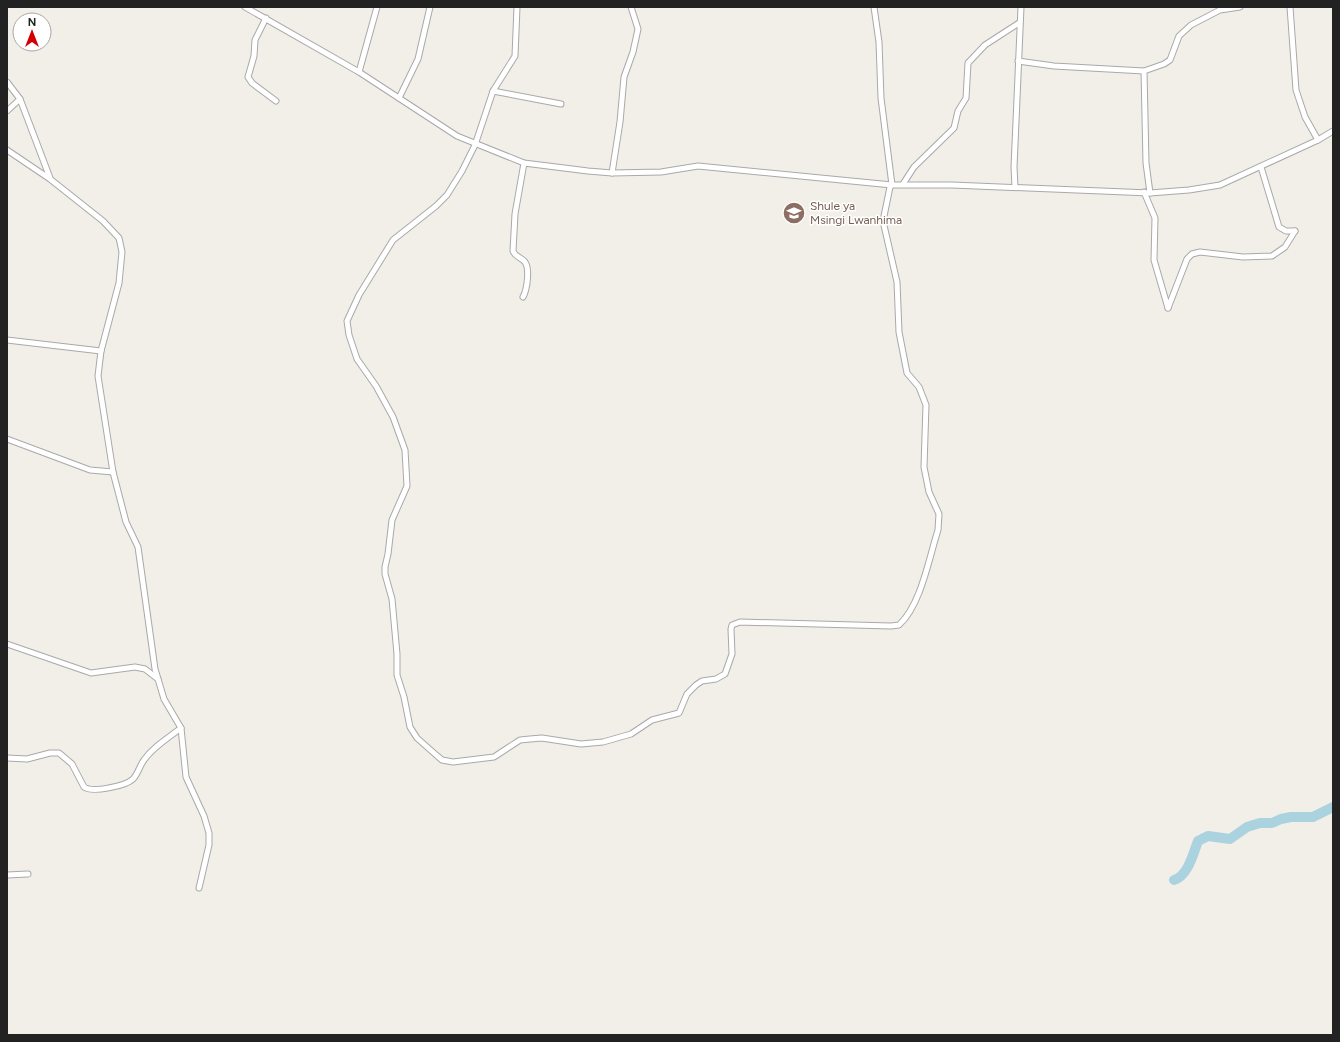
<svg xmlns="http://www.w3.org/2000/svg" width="1340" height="1042" font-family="Figtree,sans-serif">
	<rect width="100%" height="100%" fill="#f2efe9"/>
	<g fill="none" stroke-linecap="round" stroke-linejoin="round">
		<path stroke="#aad3df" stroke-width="10" d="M1174,880C1188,876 1193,854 1198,841L1208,836L1230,839L1247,827L1260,823H1272L1281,819L1291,817H1313L1333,807"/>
		<g stroke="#a9a9a9" stroke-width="7">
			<g id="street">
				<path d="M245,7L359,72L457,136L524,163L588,171L612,173L661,172L698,166L892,185H952L1150,193L1189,190L1220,185L1318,140L1333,131"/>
				<path d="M517,7L515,56L493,91L475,145L462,171L447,195L436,206L393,240L359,295L347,321L349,335L357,359L376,386L393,417L405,450L407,486L392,520L388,554L385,567V574L392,599L397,654V675L404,697L410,727L417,738L435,754L442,760L453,762L494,757L520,740L530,739L542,738L581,744L603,742L631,734L652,720L679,713L687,694L696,685L702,681L716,679L725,674L732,654L731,629L732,625L740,622L891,626L899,625C921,605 929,558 938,530L939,514L929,492L924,467L926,405L919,387L907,373L899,332L897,282L883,221L890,187L892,185L881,98L879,42L874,7"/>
				<path d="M1290,7L1296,90L1305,117L1318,140"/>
				<path d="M266,18L255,40L254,56L248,77L252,83L276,101"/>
				<path d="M1018,61L1054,66L1144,71L1164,64L1170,60L1179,36L1191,25L1220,10L1240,7"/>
				<path d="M1144,71L1146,163L1150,193"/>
				<path d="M359,72L377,7"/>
				<path d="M7,82L20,99L50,178"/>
				<path d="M493,91L561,104"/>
				<path d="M399,98L418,59L430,7"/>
				<path d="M7,111L20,99"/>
				<path d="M7,150L50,179L103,221L119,238L122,252L119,283L101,351L98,376L113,472L126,522L138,547L155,669L164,699L181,728L186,777L204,816L209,833V845L199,888"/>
				<path d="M1261,167L1279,227L1286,231H1295"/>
				<path d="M612,173L620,122L624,77L633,52L638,29L631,7"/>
				<path d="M903,184L914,167L954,128L958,111L966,98L968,63L985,45L1019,23"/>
				<path d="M1015,187L1014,167L1021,7"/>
				<path d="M1144,192L1155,218L1154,260L1168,308"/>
				<path d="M523,297C527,290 530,269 525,262C521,257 515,257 513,251L515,214L524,163"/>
				<path d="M1168,308L1187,259L1192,254L1200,252L1243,257L1272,256L1285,247L1295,231"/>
				<path d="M7,340L101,351"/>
				<path d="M7,439L90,470L113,472"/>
				<path d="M7,644L91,673L135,667L145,669L158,679"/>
				<path d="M7,758L27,759L50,753H59L72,764L84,787C92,793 126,786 133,779C138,774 140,765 144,760C153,747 168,738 181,728"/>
				<path d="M7,875L28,874"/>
			</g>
		</g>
		<use href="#street" stroke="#fff" stroke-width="5"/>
	</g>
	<defs>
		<g id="school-disc" transform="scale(1.15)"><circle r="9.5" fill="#8d6e63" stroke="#fff"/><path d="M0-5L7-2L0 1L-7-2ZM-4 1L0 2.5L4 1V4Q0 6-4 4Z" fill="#fff"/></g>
	</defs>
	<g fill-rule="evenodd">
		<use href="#school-disc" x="794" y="213"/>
	</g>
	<g text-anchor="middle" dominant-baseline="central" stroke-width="3" stroke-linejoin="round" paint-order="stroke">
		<g font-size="12" fill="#785e54" stroke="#fff" text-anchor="start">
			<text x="810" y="206">Shule ya<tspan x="810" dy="14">Msingi Lwanhima</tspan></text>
		</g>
	</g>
	<rect width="1340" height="1042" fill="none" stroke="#222222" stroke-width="16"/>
	<g transform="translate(32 32)"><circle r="19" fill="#ffffff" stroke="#a7a7a7"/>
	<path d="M0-3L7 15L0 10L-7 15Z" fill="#d40000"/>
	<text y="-6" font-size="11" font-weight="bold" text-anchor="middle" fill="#222222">N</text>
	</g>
</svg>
